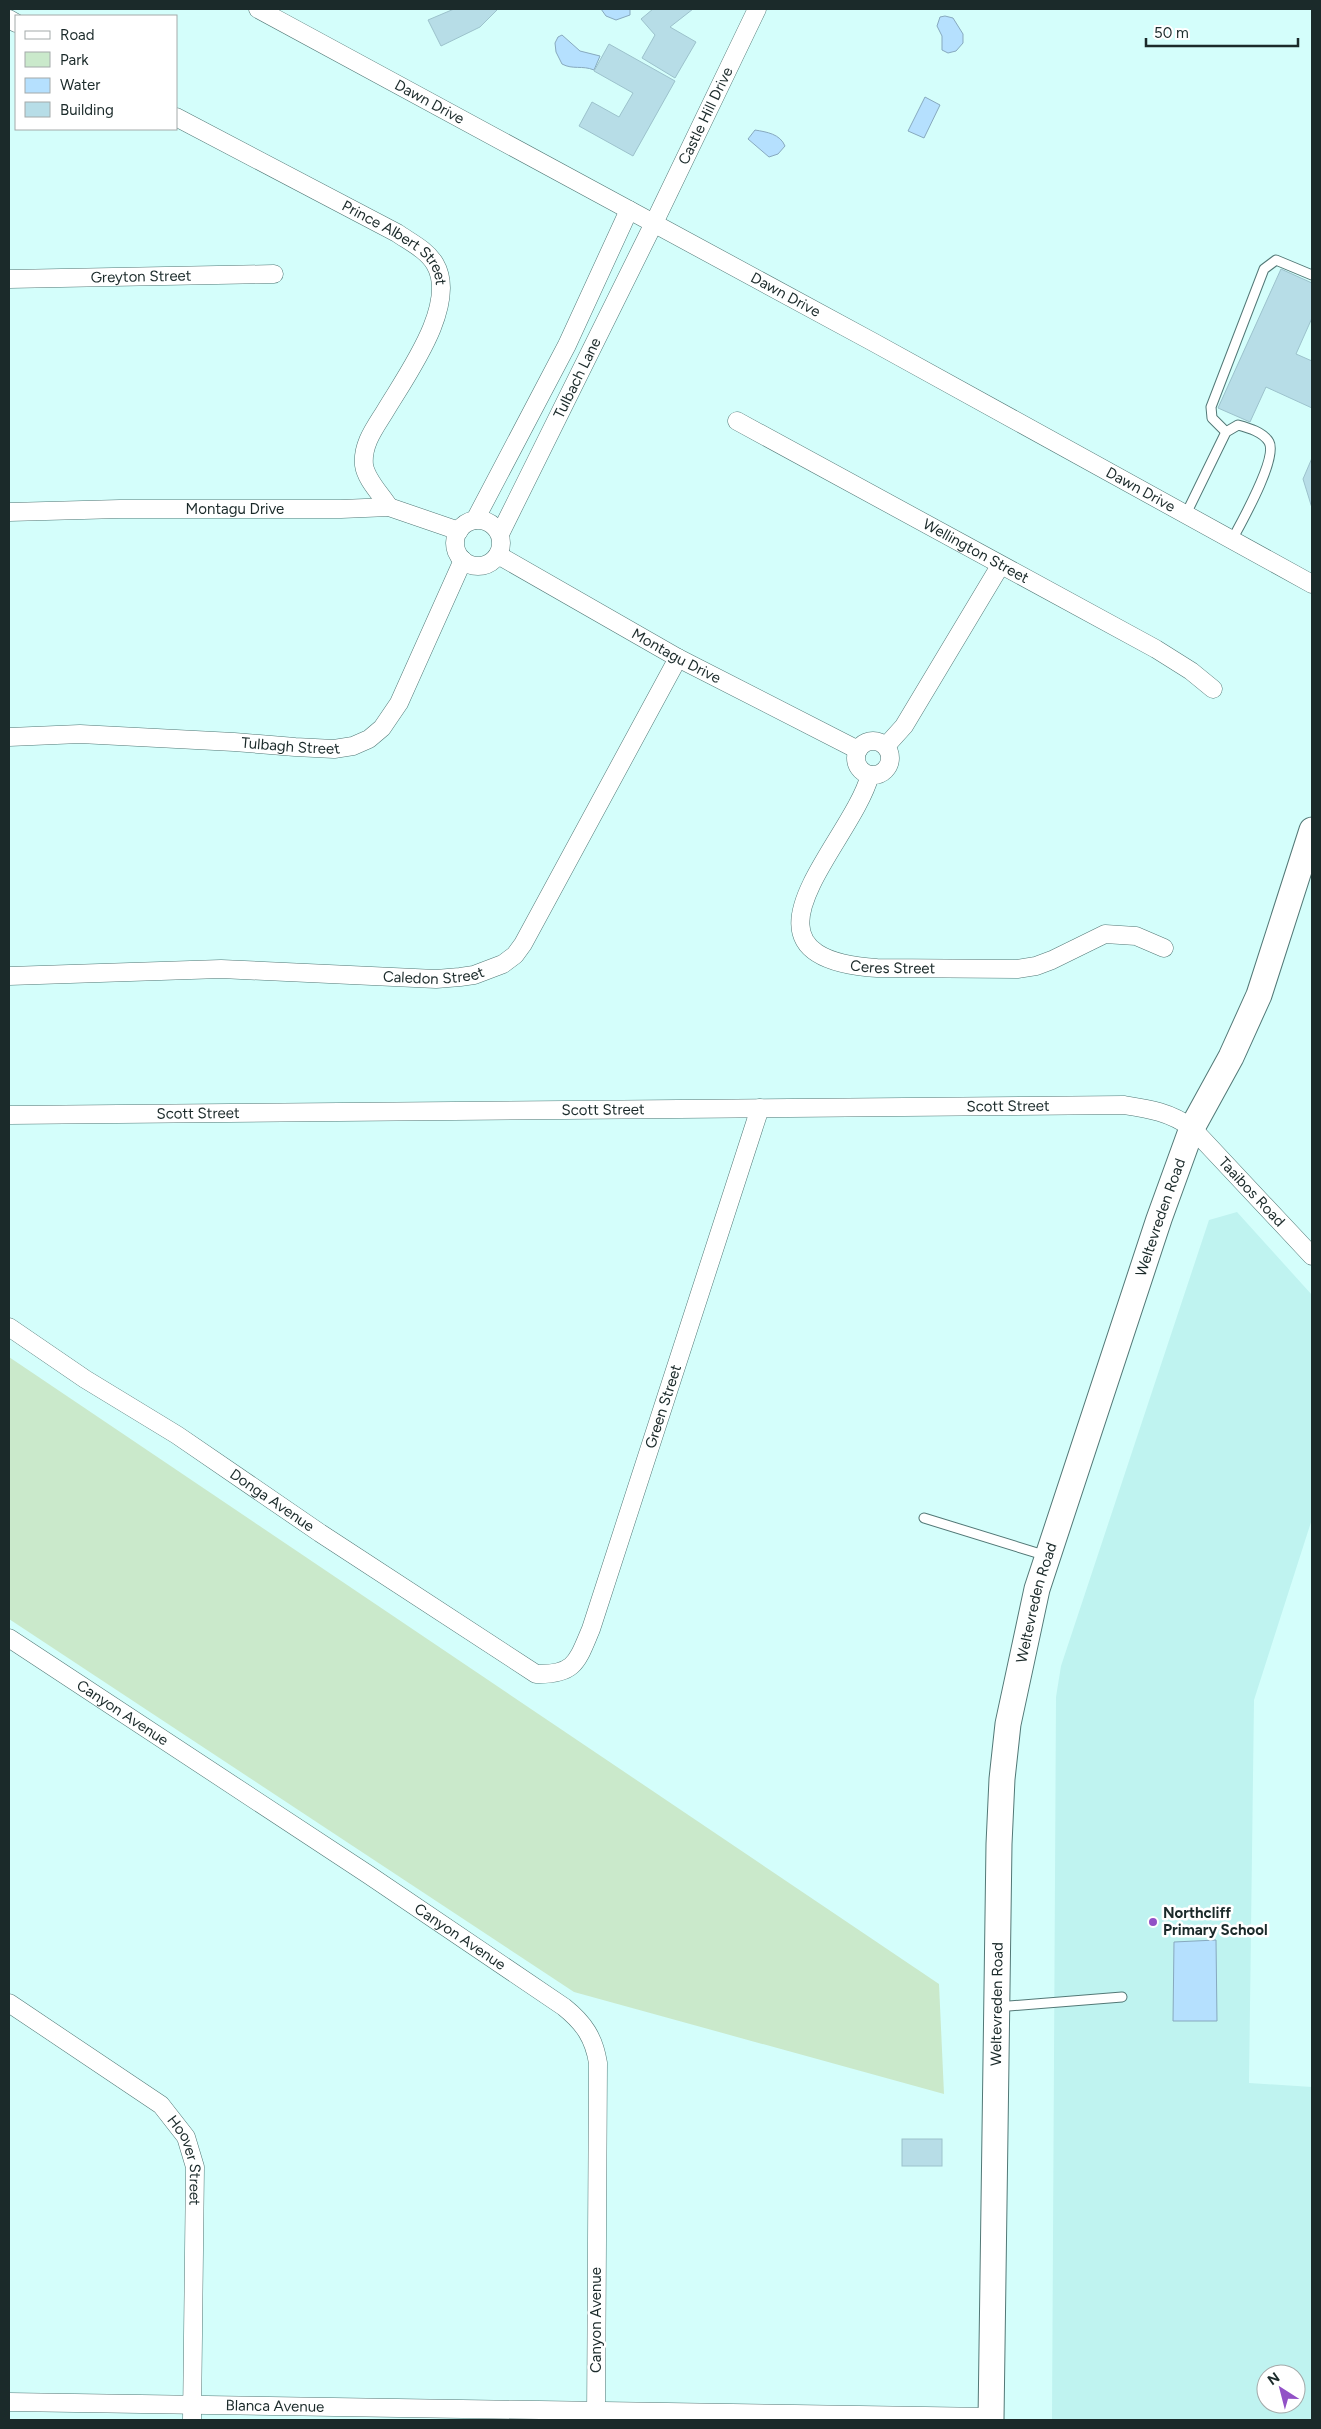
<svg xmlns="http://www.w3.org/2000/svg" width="1321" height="2429" font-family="Figtree,sans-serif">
	<rect width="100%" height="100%" fill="#d4fefb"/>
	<path fill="#bff3f0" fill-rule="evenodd" d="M1237,1212L1312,1295V1519L1254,1700L1249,2083L1312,2087V2420H1052L1056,1697L1061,1666L1209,1220ZM1266,2374H1296V2404H1266Z"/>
	<path fill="#cae9cb" d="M9,1357L939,1984L944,2094L574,1992L9,1619Z"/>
	<g fill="#b5e0fe" stroke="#87a9be">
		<path d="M601,9H630V15L616,20L606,16Z"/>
		<path d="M945,16L953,18L963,34V43L956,51L948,53L942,50V36L937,26L940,17Z"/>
		<path d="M562,35L580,51L600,56L594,70C582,65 573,70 562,64L556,52L555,43L558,37Z"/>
		<path d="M925,97L940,105L924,138L908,131Z"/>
		<path d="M755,130C767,132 780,134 785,146L778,154L769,157L748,139Z"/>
		<path d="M1216,1940L1217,2021H1173L1174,1942Z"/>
	</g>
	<g fill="#b7dde7" stroke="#9cc2cc">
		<path d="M454,9H498L480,27L441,46L428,20Z"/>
		<path d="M653,9H693L670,27L696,42L675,78L642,58L655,35L641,19Z"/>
		<path d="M609,44L675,81L633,156L579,126L592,102L619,117L633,93L594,71Z"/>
		<path d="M1281,269L1312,283V318L1296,354L1312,361V408L1266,387L1250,422L1218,408Z"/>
		<path d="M1312,458V508L1303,479Z"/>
		<rect x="902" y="2139" width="40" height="27"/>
	</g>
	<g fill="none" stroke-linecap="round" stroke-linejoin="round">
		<g stroke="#527876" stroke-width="11">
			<g id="service">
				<path d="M1226,432L1212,418L1211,407L1264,269L1276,260L1312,275"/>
				<path d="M1186,514L1226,432L1238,425C1249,428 1263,432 1269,442C1278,458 1241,523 1232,540"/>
				<path d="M924,1518L1047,1556"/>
				<path d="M997,2007L1122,1997"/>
			</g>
		</g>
		<g stroke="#527876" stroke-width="19">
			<g id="minor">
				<path id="s1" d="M258,9L873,342L1312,584"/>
				<path d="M9,19L16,23"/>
				<path id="s2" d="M176,117L397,233C410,242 427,250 435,264C459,305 405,377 384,413C374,429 362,445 364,465C366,480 381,494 389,507"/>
				<path id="s3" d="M9,279L274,274"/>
				<path id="s4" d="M737,421L1156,649L1191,671L1213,689"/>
				<path id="s5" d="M9,512L120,509H341L389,507L459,531"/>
				<path d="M475,520L567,345L629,210"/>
				<circle cx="478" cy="543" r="23"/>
				<path id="s6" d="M500,534L654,223L757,9"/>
				<path id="s7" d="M498,555L678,658L858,750"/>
				<path id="s8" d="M9,737L80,734L234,742L295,747L334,749L353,746L369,739L382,728L399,703L463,560"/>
				<circle cx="873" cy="758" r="17"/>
				<path d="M886,746L904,726L1000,566"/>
				<path id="s9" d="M870,775C851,845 719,958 877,968L1017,969L1036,966L1052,960L1105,934L1136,936L1164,948"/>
				<path id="s10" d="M9,976L221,969L436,979L460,977L474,975L503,964L515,955L523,944L678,658"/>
				<path id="s11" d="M9,1115L1124,1105C1150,1109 1170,1112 1192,1128L1312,1256"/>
				<path id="s12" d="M9,1327L85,1379L177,1435L320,1533L536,1674C575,1675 577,1662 591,1629L760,1108"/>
				<path id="s13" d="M9,1638L369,1875L564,2007C584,2023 594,2038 598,2063L596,2420"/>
				<path id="s14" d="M9,2003L161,2105L186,2137L195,2167L192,2420"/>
				<path id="s15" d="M9,2402L991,2417"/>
			</g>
		</g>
		<g stroke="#527876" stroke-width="27">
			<g id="secondary">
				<path id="s16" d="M991,2420L999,1844L1002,1779L1008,1724L1037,1589L1159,1219L1192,1128L1231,1057L1259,995L1312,830"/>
			</g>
		</g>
		<use href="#service" stroke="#fff" stroke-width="9"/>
		<use href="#minor" stroke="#fff" stroke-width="18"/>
		<use href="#secondary" stroke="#fff" stroke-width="25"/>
	</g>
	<circle fill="#9251c6" stroke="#fff" stroke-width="2" cx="1153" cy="1922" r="5"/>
	<g text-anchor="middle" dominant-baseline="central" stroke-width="5" stroke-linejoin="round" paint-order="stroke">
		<g font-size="15" fill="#1b2a2a" stroke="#fff">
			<text stroke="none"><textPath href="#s1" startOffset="195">Dawn Drive</textPath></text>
			<text stroke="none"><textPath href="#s6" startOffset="466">Castle Hill Drive</textPath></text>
			<text stroke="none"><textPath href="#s2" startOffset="255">Prince Albert Street</textPath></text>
			<text stroke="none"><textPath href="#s3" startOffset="132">Greyton Street</textPath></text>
			<text stroke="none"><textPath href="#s1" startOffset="600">Dawn Drive</textPath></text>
			<text stroke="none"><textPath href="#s6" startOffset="174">Tulbach Lane</textPath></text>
			<text stroke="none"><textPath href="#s1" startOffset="1005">Dawn Drive</textPath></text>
			<text stroke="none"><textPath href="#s5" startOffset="226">Montagu Drive</textPath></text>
			<text stroke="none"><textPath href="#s4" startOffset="272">Wellington Street</textPath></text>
			<text stroke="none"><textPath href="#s7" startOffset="205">Montagu Drive</textPath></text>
			<text stroke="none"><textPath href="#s8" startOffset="282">Tulbagh Street</textPath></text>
			<text stroke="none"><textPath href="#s9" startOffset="279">Ceres Street</textPath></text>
			<text stroke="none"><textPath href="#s10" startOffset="425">Caledon Street</textPath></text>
			<text stroke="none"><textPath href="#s11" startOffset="999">Scott Street</textPath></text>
			<text stroke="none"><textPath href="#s11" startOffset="594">Scott Street</textPath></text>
			<text stroke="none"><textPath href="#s11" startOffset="189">Scott Street</textPath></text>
			<text stroke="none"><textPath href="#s11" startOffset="1275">Taaibos Road</textPath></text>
			<text stroke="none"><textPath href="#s16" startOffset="1226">Weltevreden Road</textPath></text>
			<text stroke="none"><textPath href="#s12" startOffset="944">Green Street</textPath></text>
			<text stroke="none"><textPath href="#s12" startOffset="315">Donga Avenue</textPath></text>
			<text stroke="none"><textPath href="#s16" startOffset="821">Weltevreden Road</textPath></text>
			<text stroke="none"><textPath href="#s13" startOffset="136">Canyon Avenue</textPath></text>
			<text stroke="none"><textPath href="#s13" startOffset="541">Canyon Avenue</textPath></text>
			<text stroke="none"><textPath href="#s16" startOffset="416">Weltevreden Road</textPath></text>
			<text stroke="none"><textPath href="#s14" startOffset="246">Hoover Street</textPath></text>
			<text transform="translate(596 2320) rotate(-90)">Canyon Avenue</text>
			<text stroke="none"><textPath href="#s15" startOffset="266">Blanca Avenue</textPath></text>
		</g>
		<g font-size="15" font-weight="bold" fill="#1b2a2a" stroke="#fff" text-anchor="start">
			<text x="1163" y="1913">Northcliff<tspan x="1163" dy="17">Primary School</tspan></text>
		</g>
	</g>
	<rect width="1321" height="2429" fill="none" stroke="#1b2a2a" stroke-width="20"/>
	<rect x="15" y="15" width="162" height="115" fill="#ffffff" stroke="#a4aaaa"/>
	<rect x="25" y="31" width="25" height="8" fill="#ffffff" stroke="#a4aaaa"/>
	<text x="60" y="40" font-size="15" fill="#1b2a2a">Road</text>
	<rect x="25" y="52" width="25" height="15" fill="#cae9cb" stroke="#a4aaaa"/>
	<text x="60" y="65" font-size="15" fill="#1b2a2a">Park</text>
	<rect x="25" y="78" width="25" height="15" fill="#b5e0fe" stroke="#a4aaaa"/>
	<text x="60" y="90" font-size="15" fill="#1b2a2a">Water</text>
	<rect x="25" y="102" width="25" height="15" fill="#b7dde7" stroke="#a4aaaa"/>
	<text x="60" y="115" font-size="15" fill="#1b2a2a">Building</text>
	<g transform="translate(1281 2389) rotate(324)"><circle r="24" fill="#ffffff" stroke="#a4aaaa"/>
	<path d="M0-4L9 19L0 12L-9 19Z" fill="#9251c6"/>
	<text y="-8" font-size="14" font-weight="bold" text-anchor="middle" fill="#1b2a2a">N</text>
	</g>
	<path d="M1146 38v8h152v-8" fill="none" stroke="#1b2a2a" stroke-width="2.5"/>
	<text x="1154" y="38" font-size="15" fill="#1b2a2a" stroke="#ffffff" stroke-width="4" paint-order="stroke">50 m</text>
</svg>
